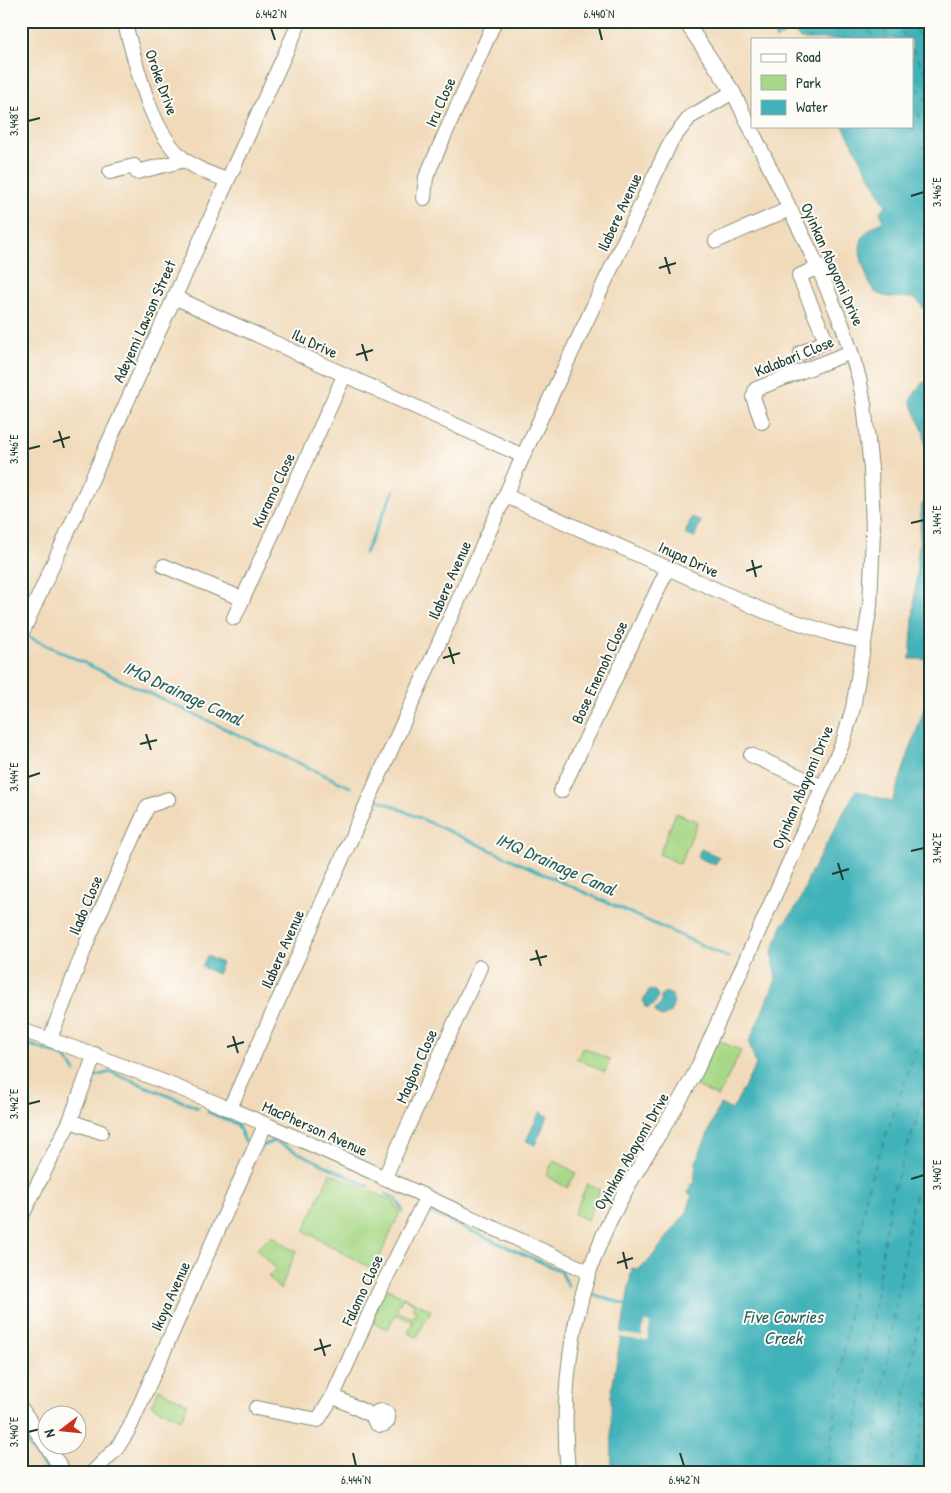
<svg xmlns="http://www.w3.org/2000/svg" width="951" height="1493" font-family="'Patrick Hand',sans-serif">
	<rect width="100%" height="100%" fill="#fdfcf7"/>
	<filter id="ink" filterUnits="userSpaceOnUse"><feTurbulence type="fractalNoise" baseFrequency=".02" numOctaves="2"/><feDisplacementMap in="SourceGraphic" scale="10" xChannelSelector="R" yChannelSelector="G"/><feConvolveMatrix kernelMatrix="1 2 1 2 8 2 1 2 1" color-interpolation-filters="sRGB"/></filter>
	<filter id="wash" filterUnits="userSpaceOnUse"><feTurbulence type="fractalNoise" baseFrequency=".0096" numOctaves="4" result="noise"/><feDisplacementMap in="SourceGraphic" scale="20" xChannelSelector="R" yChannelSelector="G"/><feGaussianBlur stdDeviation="1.12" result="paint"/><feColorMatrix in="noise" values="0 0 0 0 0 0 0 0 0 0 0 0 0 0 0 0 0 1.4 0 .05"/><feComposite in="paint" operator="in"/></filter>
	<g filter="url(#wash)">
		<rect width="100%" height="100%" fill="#f1daba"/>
		<g fill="#a7d887" stroke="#638a5e" fill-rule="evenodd">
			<path d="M676,813L698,822L680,864L659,854Z"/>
			<path d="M718,1040L741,1051L718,1097L695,1085Z"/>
			<path d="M583,1047L610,1060L605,1072L577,1059Z"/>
			<path d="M554,1160L576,1173L567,1188L546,1175Z"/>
			<path d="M330,1173L393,1201L400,1212L374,1270L304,1231Z"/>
			<path d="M587,1184L600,1190L587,1220L574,1214Z"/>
			<path d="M272,1235L289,1248L296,1251L280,1290L268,1276L276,1269L257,1249Z"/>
			<path d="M384,1287L431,1310L417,1337L408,1333L413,1322L395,1314L388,1329L369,1321ZM403,1298L414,1303L412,1308L415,1310V1314L412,1318L397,1311V1308Z"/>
			<path d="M159,1389L188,1404L181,1419L151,1405Z"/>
		</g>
		<g fill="#41b2b9" stroke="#307876">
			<path d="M766,21H930V316L916,299C904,296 885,300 875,292C870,287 867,277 865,271C856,245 858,234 883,221L880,211L886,206L843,126H912V39H800L793,29L776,39Z"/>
			<path d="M930,381V659H910L922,505L927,498L924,433L910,400L922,383Z"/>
			<path d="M692,517L701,521L694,538L685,534Z"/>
			<path d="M930,692V1472H612L611,1396L632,1268L638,1269L647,1263L687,1212L692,1195L688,1193L691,1184L694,1185L696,1162L720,1104L732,1110L756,1065L749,1042L776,980L772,952L782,926L799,903L809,876L856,790L892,802Z"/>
			<path d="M701,849L719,857L715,865L697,857Z"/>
			<path d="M207,956L222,963L217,974L202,967Z"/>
			<path d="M649,990L655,991L658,996L654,1005L648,1008L645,1007L643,1001Z"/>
			<path d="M666,992L672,995L674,1003L670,1013L662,1017L657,1015L655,1010L661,1004V996Z"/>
			<path d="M540,1112L548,1116L535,1145L526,1141Z"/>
		</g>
		<path fill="#f1daba" d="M644,1322L650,1323L647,1341L619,1337L620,1333L642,1337Z"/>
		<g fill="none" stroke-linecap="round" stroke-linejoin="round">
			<g stroke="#41b2b9" stroke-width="3">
				<path d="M365,553L394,490"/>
				<path d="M31,638L350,787"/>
				<path d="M373,797L728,957"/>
				<path d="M30,1045L65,1057L75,1071"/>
				<path d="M92,1077L111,1072L198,1108"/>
				<path d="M208,1112L237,1124L245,1141"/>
				<path d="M260,1147L274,1141L368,1186"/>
				<path d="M386,1194L396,1199L403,1211"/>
				<path d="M423,1215L431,1213L561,1271L568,1286"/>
				<path d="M588,1293L625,1304"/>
				<path d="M21,1435L48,1472"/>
			</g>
			<g stroke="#29605c" stroke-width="1" stroke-dasharray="6 5" stroke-linecap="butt">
				<path d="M848,21L859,39"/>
				<path d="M864,21L874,39"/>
				<path d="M879,21L889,39"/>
				<path d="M896,21L906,39"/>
				<path d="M910,21L930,54"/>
				<path d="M912,49L930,79"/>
				<path d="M912,78L930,107"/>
				<path d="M912,103L930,133"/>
				<path d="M911,126L930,158"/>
				<path d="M827,1472L866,1192L930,1011"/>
				<path d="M850,1472L890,1200L930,1080"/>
				<path d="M870,1472L912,1205L930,1149"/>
				<path d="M892,1472L930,1258"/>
				<path d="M914,1472L930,1389"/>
			</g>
		</g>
	</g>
	<g filter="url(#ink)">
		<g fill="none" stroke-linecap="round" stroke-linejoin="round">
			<g stroke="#888c77" stroke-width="16">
				<g id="minor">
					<path d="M124,21C137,64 149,132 185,160C198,170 213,175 227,180"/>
					<path d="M110,172L134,166L137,172L185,160"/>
					<path d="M424,198L426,177L495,21"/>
					<path d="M716,241L789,209"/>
					<path d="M174,297L523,456"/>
					<path d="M801,353L826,341L799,276L818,267"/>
					<path d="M762,422L753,397L756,389L851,352"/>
					<path d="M506,496L764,611L835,635L862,641"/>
					<path d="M164,566L243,599"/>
					<path d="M234,618L344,376"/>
					<path d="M21,635L300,21"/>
					<path d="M751,755L823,787"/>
					<path d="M561,791L668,568"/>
					<path d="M21,1030C217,1094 402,1187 589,1272"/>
					<path d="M50,1039L89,937L145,812L148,806L168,799"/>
					<path d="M230,1108L523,456L671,141L690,117L733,92"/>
					<path d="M70,1121L101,1132"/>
					<path d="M384,1179L480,967"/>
					<path d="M21,1217L70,1121L95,1054"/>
					<path d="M333,1396L373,1416"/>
					<path d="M21,1408L64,1472"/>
					<path d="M256,1408L318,1420L333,1396L377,1296L426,1198"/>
					<circle cx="381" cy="1418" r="7"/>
					<path d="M93,1472L117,1448L129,1429L265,1125"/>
					<path d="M568,1472C559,1380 575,1283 620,1201C644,1155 675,1113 698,1067L843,742L853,708L870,606L873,532L871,469L864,404L859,378L843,327L818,267L733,92L685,21"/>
				</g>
			</g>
			<use href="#minor" stroke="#fff" stroke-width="14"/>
		</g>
	</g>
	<path fill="none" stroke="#1f3d34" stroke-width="2" d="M271,28L275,40M599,28L602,40M28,121L40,118M911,196L924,192M665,257L670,274M659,268L676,263M362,344L367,361M356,355L373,350M59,431L64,448M53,442L70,437M28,449L40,446M911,523L924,520M752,560L756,577M746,571L762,566M449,647L454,664M443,658L460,653M146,734L151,750M140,744L157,740M28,777L40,773M911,851L924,848M838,863L843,880M832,874L849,869M536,950L541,966M530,960L547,956M233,1036L238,1053M227,1047L244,1042M28,1104L40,1101M911,1179L924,1175M623,1252L627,1269M617,1263L633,1258M320,1339L325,1356M314,1350L331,1345M28,1432L40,1429M353,1453L356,1466M680,1453L684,1466"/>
	<g text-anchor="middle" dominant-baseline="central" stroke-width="4" stroke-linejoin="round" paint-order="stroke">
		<g font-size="16" fill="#1f3d34" stroke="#fdfcf7">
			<text transform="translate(162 82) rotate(70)">Oroke Drive</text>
			<text transform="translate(440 102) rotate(-66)">Iru Close</text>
			<text transform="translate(619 212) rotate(-65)">Ilabere Avenue</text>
			<text transform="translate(833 264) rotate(66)">Oyinkan Abayomi Drive</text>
			<text transform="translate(144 321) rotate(-66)">Adeyemi Lawson Street</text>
			<text transform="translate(315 343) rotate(25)">Ilu Drive</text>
			<text transform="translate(794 356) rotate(-22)">Kalabari Close</text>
			<text transform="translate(273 490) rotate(-65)">Kuramo Close</text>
			<text transform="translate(689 559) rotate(25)">Inupa Drive</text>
			<text transform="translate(449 580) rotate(-66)">Ilabere Avenue</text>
			<text transform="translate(599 672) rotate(-65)">Bose Enemoh Close</text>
			<text transform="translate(802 787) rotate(-67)">Oyinkan Abayomi Drive</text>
			<text transform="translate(85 905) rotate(-67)">Ilado Close</text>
			<text transform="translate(282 949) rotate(-66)">Ilabere Avenue</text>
			<text transform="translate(416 1066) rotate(-66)">Magbon Close</text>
			<text transform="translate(315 1128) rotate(24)">MacPherson Avenue</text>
			<text transform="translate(631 1151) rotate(-60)">Oyinkan Abayomi Drive</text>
			<text transform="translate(362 1290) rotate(-65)">Falomo Close</text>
			<text transform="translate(170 1296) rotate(-66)">Ikoya Avenue</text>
		</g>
		<g font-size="18" font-style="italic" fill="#29605c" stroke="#fdfcf7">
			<text transform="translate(183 693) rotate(25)">IMQ Drainage Canal</text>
			<text transform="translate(556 864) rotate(24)">IMQ Drainage Canal</text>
			<text x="783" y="1316">Five Cowries<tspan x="783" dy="21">Creek</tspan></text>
		</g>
	</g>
	<rect width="951" height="1493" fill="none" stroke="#fdfcf7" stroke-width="55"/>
	<rect x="751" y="38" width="162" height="90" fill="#fdfcf7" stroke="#a4b0a9"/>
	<rect x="761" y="54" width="25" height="8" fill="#ffffff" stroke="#a4b0a9"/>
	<text x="796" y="62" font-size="15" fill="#1f3d34">Road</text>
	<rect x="761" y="75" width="25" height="15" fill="#a7d887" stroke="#a4b0a9"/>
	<text x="796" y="88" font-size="15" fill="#1f3d34">Park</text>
	<rect x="761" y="100" width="25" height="15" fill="#41b2b9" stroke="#a4b0a9"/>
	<text x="796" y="112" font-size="15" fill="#1f3d34">Water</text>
	<g transform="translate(62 1430) rotate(254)"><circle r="24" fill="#fdfcf7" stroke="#a4b0a9"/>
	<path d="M0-4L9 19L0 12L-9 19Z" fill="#c8321e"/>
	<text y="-8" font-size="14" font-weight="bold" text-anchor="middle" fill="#1f3d34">N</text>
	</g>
	<rect x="28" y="28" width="896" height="1438" fill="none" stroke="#1f3d34" stroke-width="2"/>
	<g font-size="12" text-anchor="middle" fill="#1f3d34">
		<text x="271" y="18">6.442°N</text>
		<text x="599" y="18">6.440°N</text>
		<text transform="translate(14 121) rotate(-90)" y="4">3.448°E</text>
		<text transform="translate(937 192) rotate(-90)" y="4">3.446°E</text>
		<text transform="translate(14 449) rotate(-90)" y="4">3.446°E</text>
		<text transform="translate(937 520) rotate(-90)" y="4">3.444°E</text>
		<text transform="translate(14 777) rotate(-90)" y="4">3.444°E</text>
		<text transform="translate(937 848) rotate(-90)" y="4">3.442°E</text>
		<text transform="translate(14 1104) rotate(-90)" y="4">3.442°E</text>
		<text transform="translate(937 1175) rotate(-90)" y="4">3.440°E</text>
		<text transform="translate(14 1432) rotate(-90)" y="4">3.440°E</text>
		<text x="356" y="1484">6.444°N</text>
		<text x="684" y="1484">6.442°N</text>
	</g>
</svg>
